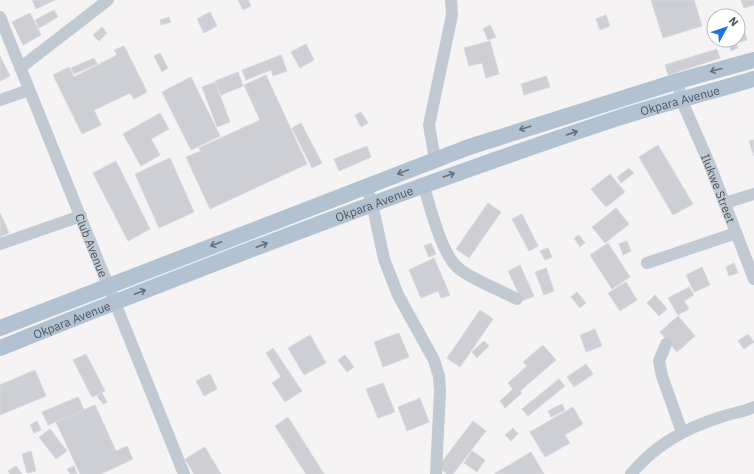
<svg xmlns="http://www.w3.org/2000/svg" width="754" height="474" font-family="'IBM Plex Sans',sans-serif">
	<rect width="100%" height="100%" fill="#f5f3f3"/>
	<g fill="#cdcfd5" stroke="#d7d9de">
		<path d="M32,0H55L36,9Z"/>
		<path d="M238,0H248L251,6L243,10Z"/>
		<path d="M651,0H694L702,26L663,38Z"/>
		<path d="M741,0H754V5L744,8Z"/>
		<path d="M54,10L58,17L39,28L35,20Z"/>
		<path d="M210,12L217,26L204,33L197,19Z"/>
		<path d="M30,13L41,35L23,45L12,22Z"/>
		<path d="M606,15L610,26L600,30L596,19Z"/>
		<path d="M169,17L171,22L161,25L160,20Z"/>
		<path d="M490,25L496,37L488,40L483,29Z"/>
		<path d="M102,27L107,33L99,41L93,35Z"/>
		<path d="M743,27L747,40L739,42L738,29Z"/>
		<path d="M728,40H735L738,48L731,51Z"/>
		<path d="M490,41L499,74L486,78L482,63L469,66L464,48Z"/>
		<path d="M306,44L314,60L300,68L291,52Z"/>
		<path d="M124,46L147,92L134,99L130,93L94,110L101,125L82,134L53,75L69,67L74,77L117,55L114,50Z"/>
		<path d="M717,49L720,58L668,75L665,65Z"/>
		<path d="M160,53L168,68L162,72L154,56Z"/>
		<path d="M281,55L287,71L273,76L271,70L246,80L242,70Z"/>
		<path d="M0,56L10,76L0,81Z"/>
		<path d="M94,58L97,64L74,74L71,68Z"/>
		<path d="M238,72L243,86L221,95L215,81Z"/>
		<path d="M266,75L307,164L210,209L186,157L201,151L199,148L260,120L244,85Z"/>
		<path d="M546,76L550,87L524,95L521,84Z"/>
		<path d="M191,77L220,136L191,150L162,92Z"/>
		<path d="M215,82L230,122L217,127L202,87Z"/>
		<path d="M361,112L368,123L361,127L355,115Z"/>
		<path d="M160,113L169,129L151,139L160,155L141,166L123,134Z"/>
		<path d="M301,123L322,163L312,168L292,128Z"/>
		<path d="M754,140V156L749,141Z"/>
		<path d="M658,145L693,204L673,215L639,157Z"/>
		<path d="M367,146L371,157L339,171L334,159Z"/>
		<path d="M170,158L194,212L159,228L135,174Z"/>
		<path d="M116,161L150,229L128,241L93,173Z"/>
		<path d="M629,168L634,173L621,183L617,177Z"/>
		<path d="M610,174L625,192L606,207L591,189Z"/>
		<path d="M488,203L501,212L469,258L456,249Z"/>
		<path d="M616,208L629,224L605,243L592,227Z"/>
		<path d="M0,213L9,233L0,237Z"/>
		<path d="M522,214L538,246L529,251L512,219Z"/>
		<path d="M579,235L585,243L580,247L574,238Z"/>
		<path d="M627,241L631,251L623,255L619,244Z"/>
		<path d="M431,243L436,254L429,257L424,246Z"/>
		<path d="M608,243L630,277L612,289L590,255Z"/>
		<path d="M548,248L552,257L545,260L540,251Z"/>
		<path d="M434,258L450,295L441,298L438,291L421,298L409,270Z"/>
		<path d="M734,263L738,273L729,276L726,267Z"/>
		<path d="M520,265L534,296L522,301L508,271Z"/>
		<path d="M702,267L710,285L694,292L686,275Z"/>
		<path d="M546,268L554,291L544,295L535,272Z"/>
		<path d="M626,282L637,300L620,311L608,293Z"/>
		<path d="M689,287L694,295L684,301L689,309L678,315L668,298Z"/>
		<path d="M577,292L586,303L580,308L571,297Z"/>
		<path d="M655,295L667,309L659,316L647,303Z"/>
		<path d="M480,310L493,319L460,367L447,358Z"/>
		<path d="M678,316L695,336L677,352L660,332Z"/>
		<path d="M595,329L602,346L586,352L580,335Z"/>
		<path d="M399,333L409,357L383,367L374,342Z"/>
		<path d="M748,334L754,342L744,349L738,341Z"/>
		<path d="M310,335L326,363L304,375L288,348Z"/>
		<path d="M484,341L489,346L477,358L472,352Z"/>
		<path d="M543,345L556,360L520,391L522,393L505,408L500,401L513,389L508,383L527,366L523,362Z"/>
		<path d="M273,348L302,391L285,402L272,383L281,377L266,353Z"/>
		<path d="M86,354L105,391L92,397L73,360Z"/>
		<path d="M345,355L354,367L347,372L338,360Z"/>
		<path d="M586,364L593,374L574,387L567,377Z"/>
		<path d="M35,370L46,396L0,415V385Z"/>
		<path d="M210,374L217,389L204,396L196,381Z"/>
		<path d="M559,379L565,386L528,416L522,409Z"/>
		<path d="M383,383L395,412L378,418L366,389Z"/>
		<path d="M102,393L107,402L103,404L97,396Z"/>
		<path d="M78,397L84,410L48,425L42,412Z"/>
		<path d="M420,398L429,422L407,431L398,407Z"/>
		<path d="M562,404L565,410L551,417L548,411Z"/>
		<path d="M95,405L116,451L127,446L133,459L101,474H80L56,422Z"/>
		<path d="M573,407L583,424L565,435L570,443L545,457L530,432Z"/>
		<path d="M288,417L324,474H306L275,426Z"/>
		<path d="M37,421L41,430L34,433L30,425Z"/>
		<path d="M473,421L486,431L453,474H447L438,467Z"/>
		<path d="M513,428L518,434L511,441L505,435Z"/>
		<path d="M50,429L67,451L56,459L39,437Z"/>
		<path d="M205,447L221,474H194L185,459Z"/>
		<path d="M31,451L36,471L27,473L22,454Z"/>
		<path d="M472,451L485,460L477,472L464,463Z"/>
		<path d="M531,452L544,474H494Z"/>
		<path d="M16,466L22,474H10L8,471Z"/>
		<path d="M74,466L77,474H70L67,469Z"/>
	</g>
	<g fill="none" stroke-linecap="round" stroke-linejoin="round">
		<g stroke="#c1cad2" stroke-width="12">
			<path id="s1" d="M0,17L184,474"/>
			<path d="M20,68L108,0"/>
			<path id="s2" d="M678,81L681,99L709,163L754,279"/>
			<path d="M0,100L29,90"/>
			<path d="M435,160L429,125L452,15L451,0"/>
			<path d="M423,184C430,206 441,252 457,267C470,279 500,290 517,299"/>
			<path d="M366,186L372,203L384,259L398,295L434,360L439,376L440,391L436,474"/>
			<path d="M725,203L754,194"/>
			<path d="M0,244L81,216"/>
			<path d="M647,263L736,233"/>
			<path d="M666,344L659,361L662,376L682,432"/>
			<path d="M631,474C655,445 685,428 721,417C732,413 744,412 754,407"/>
		</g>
		<g stroke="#b3c2d1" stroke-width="16">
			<path d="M0,328L469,147L678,81L754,60"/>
			<path id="s3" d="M0,348C204,266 409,187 618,118C663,103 709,93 754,79"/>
		</g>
	</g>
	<defs><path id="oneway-shaft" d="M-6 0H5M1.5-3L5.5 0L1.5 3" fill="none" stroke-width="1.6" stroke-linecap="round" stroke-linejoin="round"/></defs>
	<g stroke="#64717d">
		<use href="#oneway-shaft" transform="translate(716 70) rotate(165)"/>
		<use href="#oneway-shaft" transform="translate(525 128) rotate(162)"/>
		<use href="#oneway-shaft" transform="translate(572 133) rotate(-19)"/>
		<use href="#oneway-shaft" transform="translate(403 172) rotate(159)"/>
		<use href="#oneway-shaft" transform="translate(449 175) rotate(-19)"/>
		<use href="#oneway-shaft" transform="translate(216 244) rotate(159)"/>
		<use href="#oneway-shaft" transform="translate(262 245) rotate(-21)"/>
		<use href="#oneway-shaft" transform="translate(140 292) rotate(-21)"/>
	</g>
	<g text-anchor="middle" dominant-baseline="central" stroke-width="3.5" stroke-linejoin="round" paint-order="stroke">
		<g font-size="12" fill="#4a5661" stroke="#fff">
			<text stroke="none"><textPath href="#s3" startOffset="724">Okpara Avenue</textPath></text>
			<text stroke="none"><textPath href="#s2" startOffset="115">Ilukwe Street</textPath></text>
			<text stroke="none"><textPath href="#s3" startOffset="401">Okpara Avenue</textPath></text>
			<text stroke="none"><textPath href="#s1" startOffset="246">Club Avenue</textPath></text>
			<text stroke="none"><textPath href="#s3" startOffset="77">Okpara Avenue</textPath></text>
		</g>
	</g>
	<g transform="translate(726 28) rotate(50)"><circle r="19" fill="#ffffff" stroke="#b7bbc0"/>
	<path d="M0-3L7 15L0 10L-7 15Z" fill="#1a73e8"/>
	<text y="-6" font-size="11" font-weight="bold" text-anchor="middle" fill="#4a5661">N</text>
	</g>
</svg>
